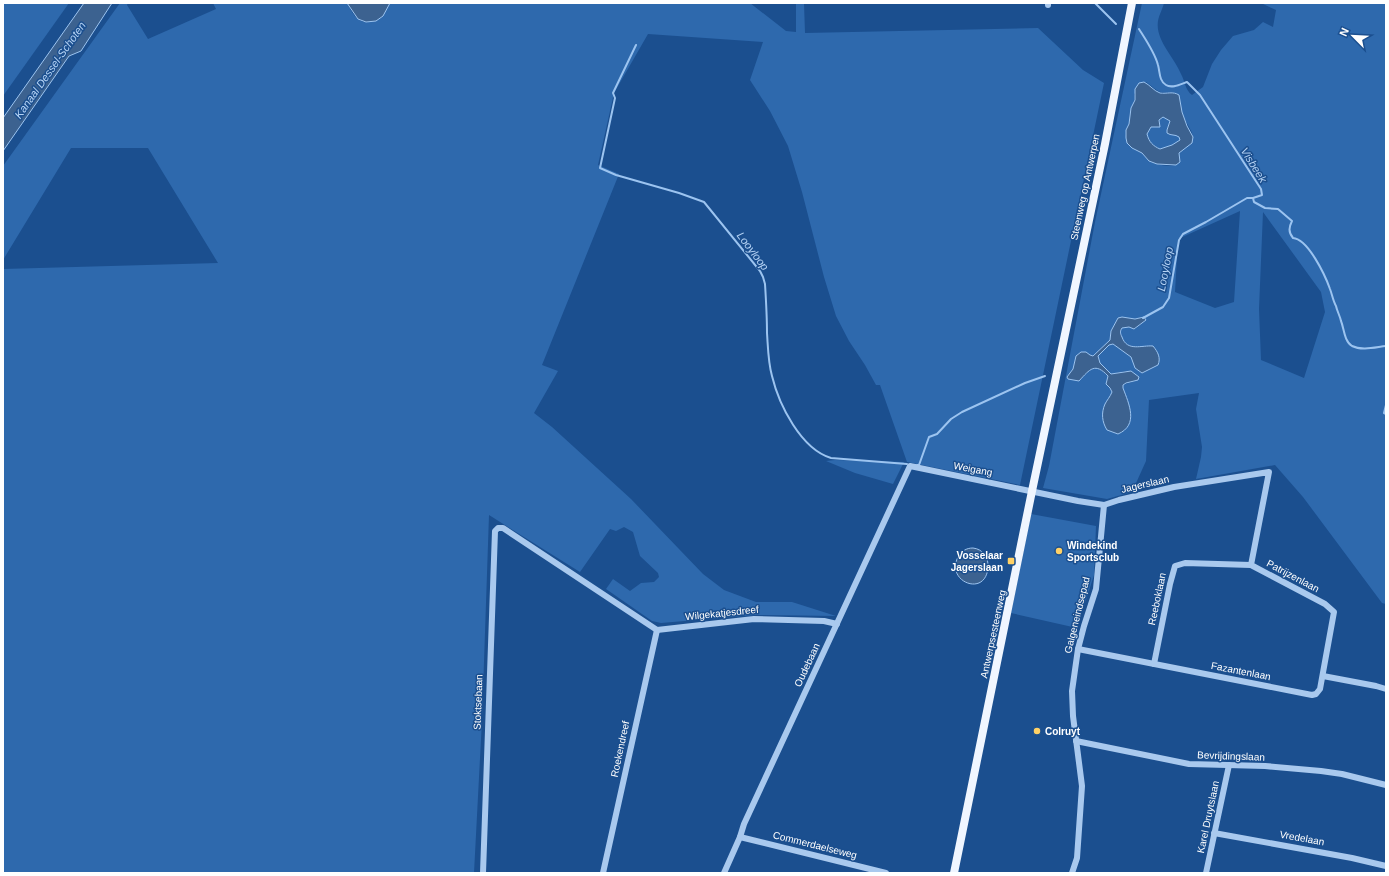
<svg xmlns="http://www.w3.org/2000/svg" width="1389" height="876" font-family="Helvetica,sans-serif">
	<rect width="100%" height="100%" fill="#1b4f8f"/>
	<g fill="#2e69ad" fill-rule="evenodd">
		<path d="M3,3H69L3,96Z"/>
		<path d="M120,3H128L127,5L148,39L216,9L213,3H347C350,8 353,15 358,19C371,29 385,14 390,3H750L786,31L796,32V3H804L805,33L1038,28L1083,70L1104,83L1020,485L907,462L880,385H876L865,365L849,341L836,316L824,277L802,192L788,146L770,111L750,80L763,42L648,34L614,93L598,165L619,174L542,365L558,371L534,413L552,427L631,499L703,574L724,590L756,602H792L836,616L755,615L661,623L652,621L606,589L613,579L630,591L641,583L654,582L659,577L658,573L640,556L633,532L624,527L616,531L610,529L580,572L489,515L482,720L474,873H3V269L218,263L148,148H71L3,260V166Z"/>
		<path d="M1142,3H1164C1163,8 1159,15 1158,21C1155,40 1174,57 1181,74C1185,81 1185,90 1192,95L1203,87L1212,64L1221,50L1233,36L1254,30L1263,22L1273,27L1276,10L1261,3H1386V604L1382,603L1303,497L1275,465L1196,479L1201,457L1202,447L1196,409L1199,393L1149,400L1146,461L1132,492L1107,499L1043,488L1049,466L1095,222ZM1146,82C1162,94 1157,92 1176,93C1182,101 1179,107 1183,116C1186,123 1194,133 1193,139C1191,146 1182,147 1180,153C1178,155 1180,160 1180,162C1174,169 1158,165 1151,162C1147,160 1145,156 1142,153C1135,147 1126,149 1126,136C1125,131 1127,129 1129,124C1130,119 1129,114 1131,109C1133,103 1135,101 1134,94ZM1240,211L1234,302L1215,308L1175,292L1178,239ZM1263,212L1321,292L1325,312L1304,378L1261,360L1259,309ZM1122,317L1135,319L1144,317L1146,320L1135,329L1129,327H1122C1115,345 1134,349 1147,346L1158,365L1142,373L1135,368L1131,357L1113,344L1109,345L1098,356L1100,363L1111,374L1126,371L1138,380L1123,385V388L1130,414L1118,434L1107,430C1099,415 1108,406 1112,392L1106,383L1108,376C1094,362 1091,369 1079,380L1068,379L1067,377L1073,369L1076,356L1081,352L1093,356L1110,340L1111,331L1118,318Z"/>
		<path d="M1164,117L1170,121L1167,130L1171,135H1177L1179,137L1180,140L1172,146L1161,149C1153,146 1149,142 1147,134L1151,127H1157L1160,125L1159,120Z"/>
		<path d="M835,460L904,462L893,484L855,473L826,461Z"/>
		<path d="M1031,514L1096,526L1094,575L1077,628L1011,613Z"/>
	</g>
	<g fill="#3c6290" stroke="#9cc4f0" fill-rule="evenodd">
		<path d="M84,3H112L81,51L69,56L3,151V118Z"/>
		<path d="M347,3H390L383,16L376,21L366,22L358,19Z"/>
		<path d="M1144,82C1150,85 1154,91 1160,93C1167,94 1173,91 1179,95L1182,112L1187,126L1193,137L1192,143L1179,153L1180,162L1176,165L1157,164L1149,161L1142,153L1132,148L1127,143L1126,138V130L1129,124L1131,108L1135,100V89L1139,83ZM1163,117L1170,121L1167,130V133C1171,136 1175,134 1179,137L1180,140L1172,145L1160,149C1153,146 1149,142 1147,134L1151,127H1160L1159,120Z"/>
		<path d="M1122,317L1135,319L1144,317L1146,320L1134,329L1129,327L1122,328C1120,331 1120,333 1122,337C1127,352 1142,345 1153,346C1158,352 1161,358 1158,365L1142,373L1135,368L1131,357L1113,344L1109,345L1098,356L1100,363L1111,374L1131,371L1139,377L1138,380L1126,383L1123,385V388C1129,404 1139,425 1118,434L1107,430C1102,422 1101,413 1105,404C1107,400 1110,397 1112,392L1110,388L1106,384L1108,376C1095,362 1090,369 1079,381L1068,379L1067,377L1073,369L1076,356L1081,352H1086L1090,355L1093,356L1110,340L1111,331L1118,318Z"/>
		<path d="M973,548C983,549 989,558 988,568C985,598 945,581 958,557C962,551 966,548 973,548Z"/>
	</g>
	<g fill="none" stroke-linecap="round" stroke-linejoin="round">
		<g stroke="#9cc4f0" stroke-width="2">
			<path d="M1095,3L1116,24"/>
			<path d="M1139,29C1146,40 1155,53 1158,65C1160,72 1159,81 1166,85C1172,89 1181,84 1187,82L1200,95L1261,189L1262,195L1253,198L1254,202L1265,208L1278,209L1292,221C1289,227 1288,232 1293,238C1308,239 1325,275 1330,289C1332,294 1333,301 1336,306C1337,311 1340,316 1341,321C1344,328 1344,341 1352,346C1362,351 1376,347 1386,346"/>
			<path d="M636,45L613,93L615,98L600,168L616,175L679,193L704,202L760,271L763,277L765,284C766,300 767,317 767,333C768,347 768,362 772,376C779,405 801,449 831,458L907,464"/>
			<path d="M1143,318L1163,307L1169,298L1179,240L1183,234L1206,222L1247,198H1253"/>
			<path d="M1386,405L1384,413L1386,414"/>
			<path d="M917,465H919L929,437L937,434L951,419L962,412L1025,383L1045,376"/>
		</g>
		<g stroke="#a9c9ee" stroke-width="6">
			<path d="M1048,5V3"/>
			<path d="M657,630L754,619L824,621L837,624"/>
			<path d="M1154,664L1170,584L1175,566L1185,563L1251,565"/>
			<path d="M1323,676L1376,686L1386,689"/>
			<path d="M1076,741L1189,764L1265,766L1321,771L1342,774L1386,785"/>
			<path d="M1214,833L1352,858L1386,866"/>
			<path d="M740,837L886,873"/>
			<path d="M483,873L495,531L498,528H503L657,630"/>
			<path d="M603,873L657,630"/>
			<path d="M724,873L740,837L744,824L910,466L1078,501L1104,505L1119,500L1174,487L1269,472L1251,565L1325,604L1334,612L1320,689L1316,694L1312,695L1078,649"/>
			<path d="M1072,873L1077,858L1082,786L1073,716L1072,691L1078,649L1084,626L1096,589L1104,505"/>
			<path d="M1206,873L1229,765"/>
		</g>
		<path stroke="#f0f6ff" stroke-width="8" d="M954,873L1032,491L1105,144L1132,3"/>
	</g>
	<g fill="#ffd166" stroke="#1b4f8f" stroke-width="1.5">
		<circle cx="1059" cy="551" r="4"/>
		<rect x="1007" y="557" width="8" height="8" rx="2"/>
		<circle cx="1037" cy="731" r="4"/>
	</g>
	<g text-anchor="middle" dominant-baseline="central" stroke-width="3" stroke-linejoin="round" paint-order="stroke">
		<g font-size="10" fill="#fff" stroke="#1b4f8f">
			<text transform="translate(1085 187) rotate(-78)">Steenweg op Antwerpen</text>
			<text transform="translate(973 469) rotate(11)">Weigang</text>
			<text transform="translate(1145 484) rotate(-13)">Jagerslaan</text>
			<text transform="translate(1293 576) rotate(28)">Patrijzenlaan</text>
			<text transform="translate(1157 599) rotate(-78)">Reeboklaan</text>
			<text transform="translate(722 613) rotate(-6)">Wilgekatjesdreef</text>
			<text transform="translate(1077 615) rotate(-76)">Galgeneindsepad</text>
			<text transform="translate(993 634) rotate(-78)">Antwerpsesteenweg</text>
			<text transform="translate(807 665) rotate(-65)">Oudebaan</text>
			<text transform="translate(1241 671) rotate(11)">Fazantenlaan</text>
			<text transform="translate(478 702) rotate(-88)">Stoktsebaan</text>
			<text transform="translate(620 749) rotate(-78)">Roekendreef</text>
			<text transform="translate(1231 756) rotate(2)">Bevrijdingslaan</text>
			<text transform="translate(1208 817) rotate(-78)">Karel Druytslaan</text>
			<text transform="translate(1302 838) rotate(10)">Vredelaan</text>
			<text transform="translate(815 845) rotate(14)">Commerdaelseweg</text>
		</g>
		<g font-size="10" font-weight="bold" fill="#fff" stroke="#1b4f8f" text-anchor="start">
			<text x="1067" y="545">Windekind<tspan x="1067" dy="12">Sportsclub</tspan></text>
			<text x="1003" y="555" text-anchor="end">Vosselaar<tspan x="1003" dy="12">Jagerslaan</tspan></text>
			<text x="1045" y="731">Colruyt</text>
		</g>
		<g font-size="11" font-style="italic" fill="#b5d3f5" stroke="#1b4f8f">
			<text transform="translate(50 70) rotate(-55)">Kanaal Dessel-Schoten</text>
			<text transform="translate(1254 165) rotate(58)">Visbeek</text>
			<text transform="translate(753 251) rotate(53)">Looyloop</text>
			<text transform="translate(1165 269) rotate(-79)">Looyloop</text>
		</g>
	</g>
	<rect width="1389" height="876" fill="none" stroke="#ffffff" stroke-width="8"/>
	<g transform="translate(1353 36) rotate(294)" stroke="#1b4f8f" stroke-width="3" paint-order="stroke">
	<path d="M0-3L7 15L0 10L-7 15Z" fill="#ffffff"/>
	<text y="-6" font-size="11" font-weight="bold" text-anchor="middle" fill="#ffffff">N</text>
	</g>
</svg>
